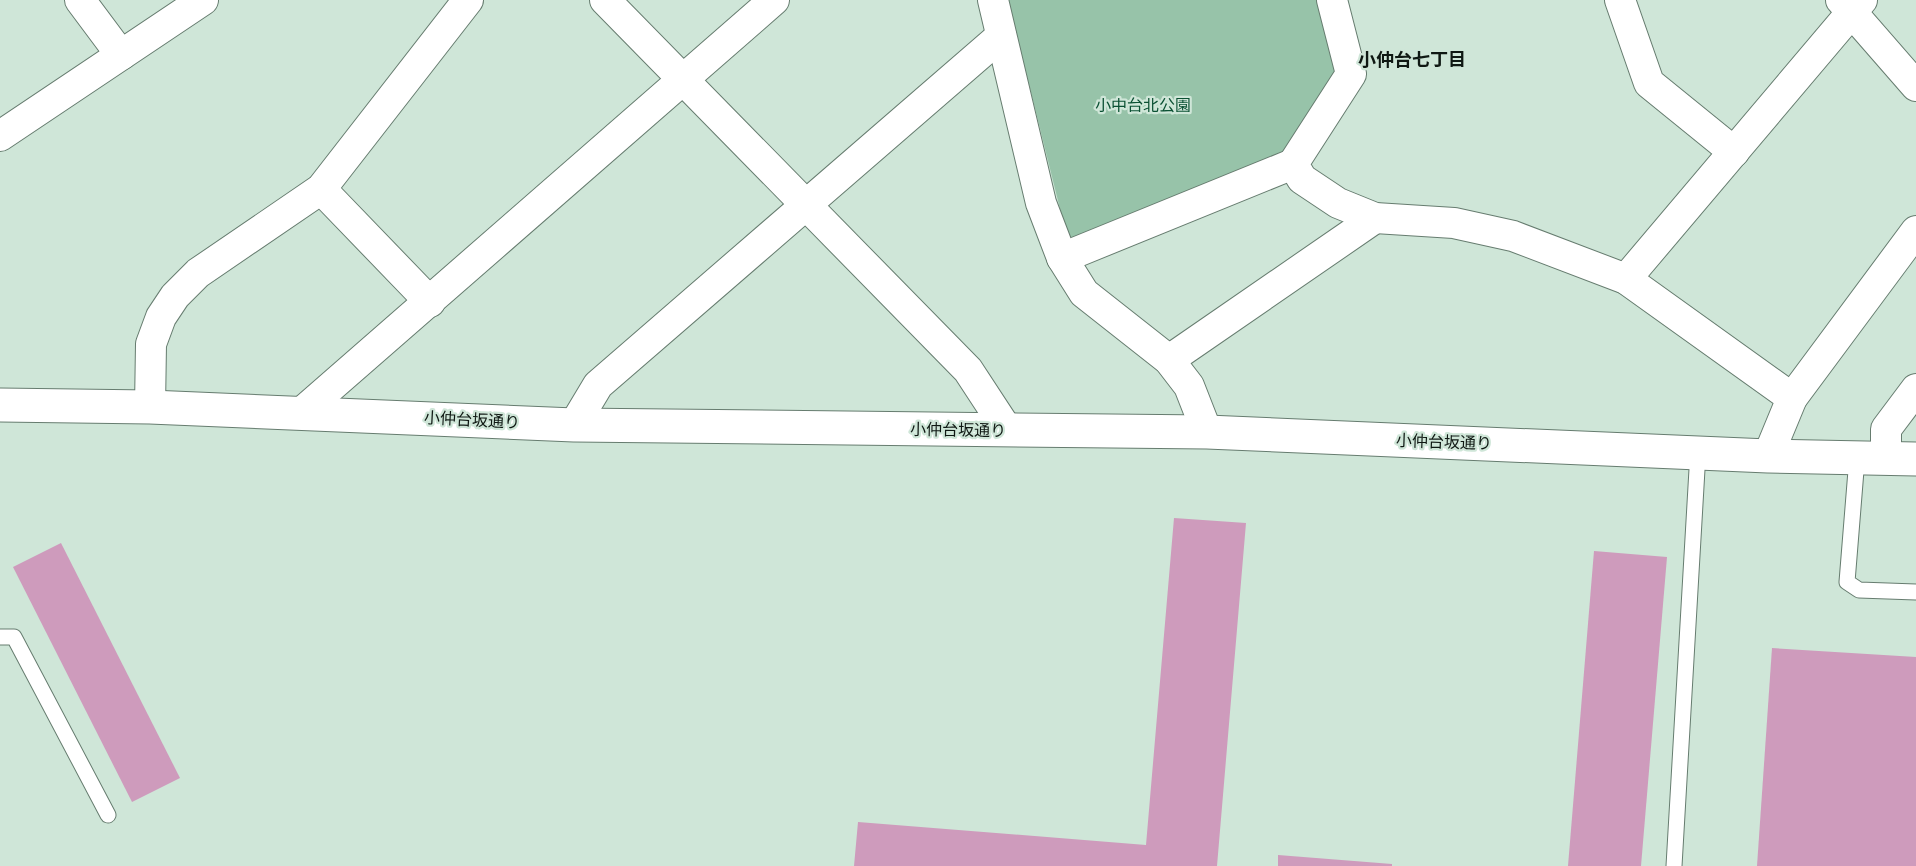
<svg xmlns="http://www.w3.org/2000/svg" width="1916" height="866" font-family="Cabin,'Noto Sans JP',sans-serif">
	<rect width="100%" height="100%" fill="#cfe6d8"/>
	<path fill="#97c3a9" d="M1008,0H1325L1343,74L1291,156L1084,244L1067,237Z"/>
	<g fill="#ce9bbc">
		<path d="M1174,518L1246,523L1217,866H854L858,822L1146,845Z"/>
		<path d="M61,543L180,778L132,802L13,567Z"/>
		<path d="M1594,551L1667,557L1641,866H1568Z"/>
		<path d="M1772,648L1916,657V866H1757Z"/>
		<path d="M1278,855L1392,864V866H1278Z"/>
	</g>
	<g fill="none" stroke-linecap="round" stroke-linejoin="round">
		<g stroke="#667c6f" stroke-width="17">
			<g id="lane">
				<path d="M1857,458L1847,582L1859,590L1916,592"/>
				<path d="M0,637H14L108,815"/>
				<path d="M1674,866L1698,452"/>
			</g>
		</g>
		<g stroke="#667c6f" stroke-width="32">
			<g id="street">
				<path d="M80,0L121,55"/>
				<path d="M605,0L968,370L1008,431"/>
				<path d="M993,0L1041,203L1062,258L1084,293L1169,360L1189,386L1207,432"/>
				<path d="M1332,0L1351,74L1293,164L1302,179L1338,203L1375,218L1454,223L1513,236L1626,279L1792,398L1768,456"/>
				<path d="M1620,0L1649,83L1734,152"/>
				<path d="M1841,0L1916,86"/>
				<path d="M0,136L203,0"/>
				<path d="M321,189L430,302"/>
				<path d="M1062,258L1293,164"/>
				<path d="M1626,279L1862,0"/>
				<path d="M1169,360L1375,218"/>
				<path d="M1792,398L1916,231"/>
				<path d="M150,407L151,344L161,317L175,296L198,273L321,189L468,0"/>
				<path d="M302,412L774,0"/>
				<path d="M574,425L598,385L1001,36"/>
				<path d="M1886,458V429L1916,389"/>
			</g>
		</g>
		<g stroke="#667c6f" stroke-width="35">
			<path id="secondary" d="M0,405L150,407L574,425L1207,432L1768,456L1916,459"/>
		</g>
		<use href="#lane" stroke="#fff" stroke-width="15"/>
		<use href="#street" stroke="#fff" stroke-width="30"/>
		<use href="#secondary" stroke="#fff" stroke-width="33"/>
	</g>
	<g text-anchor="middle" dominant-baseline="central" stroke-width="4.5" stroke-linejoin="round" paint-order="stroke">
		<g font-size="16" fill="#0b5133" stroke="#cfe6d8">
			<text x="1143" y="105">小中台北公園</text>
		</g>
		<g font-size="16" fill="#0f1813" stroke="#cfe6d8">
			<text transform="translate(472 420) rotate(3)">小仲台坂通り</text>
			<text transform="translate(958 430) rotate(1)">小仲台坂通り</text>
			<text transform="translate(1444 442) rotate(2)">小仲台坂通り</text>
		</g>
		<g font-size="18" font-weight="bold" fill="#0f1813" stroke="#cfe6d8">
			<text x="1412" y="60">小仲台七丁目</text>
		</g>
	</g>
</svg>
